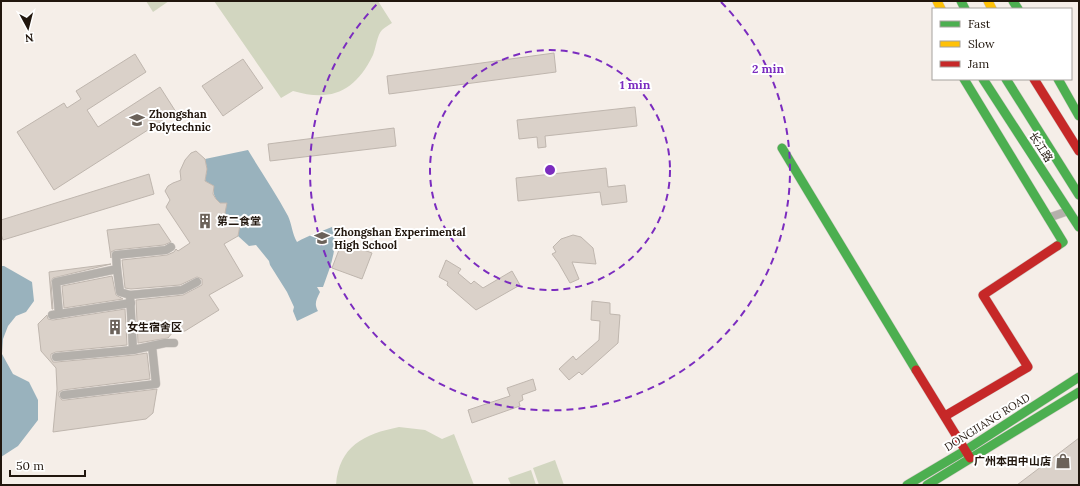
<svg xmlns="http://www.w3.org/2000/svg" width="1080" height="486" font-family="Lora,'Noto Sans SC',serif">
	<rect width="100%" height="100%" fill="#f5eee8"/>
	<g fill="#d2d6c0">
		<path d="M146,1H169L153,12Z"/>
		<path d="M214,1H378L392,23C389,25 385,27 382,30C377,35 376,48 373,55C355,92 331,102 293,91L281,98Z"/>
		<path d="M399,427L425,430L442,439L454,434L474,485H336C339,446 364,434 399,427Z"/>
		<path d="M555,460L564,485H539L533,468Z"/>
		<path d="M531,470L536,485H511L508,478Z"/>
	</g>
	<g fill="#99b2bd">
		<path d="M248,150C261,172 276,193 288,216C292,225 292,233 297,242C309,235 320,232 332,227C339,248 330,267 323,287H317L320,292C316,300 314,304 318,311L297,321L293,311L294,307L287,292L270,265L269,261L256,245L249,246L238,236L240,225L233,219H228L225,213V209C218,200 212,199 214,186L205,181L207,169L205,159Z"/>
		<path d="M1,266H4L32,282L34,301L26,312L16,316L8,326L3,339L2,354L13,374L29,382L38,400V420L18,446L1,457Z"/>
	</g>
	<g fill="#dad1c9" stroke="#bfb6ae">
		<path d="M554,53L556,72L389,94L387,76Z"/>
		<path d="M135,54L146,72L87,110L98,127L160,87L176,112L54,190L17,132L64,103L67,108L81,99L76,91Z"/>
		<path d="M243,59L263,88L223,116L202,86Z"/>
		<path d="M635,107L637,126L545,136L546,147L538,148L537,137L519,139L517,120Z"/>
		<path d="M394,128L396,146L270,161L268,144Z"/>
		<path d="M196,151L205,159L207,169L205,181L214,186L213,194L216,199L220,203H227L225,213L228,219H233L240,225L238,236L224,244L243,276L209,295L219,310L185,331L173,332L168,338L138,343L136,300L183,295L202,285V279L197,277L180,285L131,289L125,288L122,260L167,255L174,252L176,249L178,251L190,243L166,207L170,200L165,191L168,186L173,183L181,180L180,171L185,160L191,153Z"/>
		<path d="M606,168L608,187L625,185L627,202L602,205L600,192L518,201L516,178Z"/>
		<path d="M149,174L154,194L3,240L1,234V220Z"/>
		<path d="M159,224L171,242L164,245L115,250L111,252V258L107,230Z"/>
		<path d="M573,235L581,237L593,248L596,264L572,262L579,279L570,283L558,262L552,254L556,252L553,247L561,239Z"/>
		<path d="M342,242L372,253L362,279L332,268Z"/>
		<path d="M446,260L461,269L458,273L471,284L474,281L483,288L512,271L520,285L476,310L447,285L448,282L439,277Z"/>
		<path d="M111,264L53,278L51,282L53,309H52L49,272Z"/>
		<path d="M112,276L116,295L123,299L64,308L62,286Z"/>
		<path d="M592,301L610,303V314L620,315L618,343L582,375L579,372L569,380L559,369L573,356L576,360L599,340L600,321L591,320Z"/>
		<path d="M125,309L127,345L56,352L51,354V358L53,362H56L134,355L147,353L150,379L63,390L59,392V396L62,400H65L157,389L153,413L146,419L53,432L57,389L56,368L41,351L38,324L47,315L48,319L53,320Z"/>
		<path d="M533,379L536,390L522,395L523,400L519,402L520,406L472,423L468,410L510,396L507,388Z"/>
		<path d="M1079,438V485H1017Z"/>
	</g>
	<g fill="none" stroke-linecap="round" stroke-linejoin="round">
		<g stroke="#d2cbc6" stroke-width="9">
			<g id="street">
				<path d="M1048,218L1068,211"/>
				<path d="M117,269L120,292L130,295"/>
				<path d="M59,314L56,282L117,269L116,255L166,250L171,247"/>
				<path d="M52,315L131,303"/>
				<path d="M174,343H165L133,350L130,295L182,290L197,282"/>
				<path d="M56,357L133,350"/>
				<path d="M64,395L156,384L152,346"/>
			</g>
		</g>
		<g stroke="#d2cbc6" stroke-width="10">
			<g id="fast">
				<path d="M961,1L965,9"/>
				<path d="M1013,1L1018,9"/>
				<path d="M964,79L1063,242L1057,246"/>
				<path d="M983,79L1079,227"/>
				<path d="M1006,79L1079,195"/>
				<path d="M1058,79L1079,116"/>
				<path d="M782,148L916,370"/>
				<path d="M907,485L966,450L1079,377"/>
				<path d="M927,485L1079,392"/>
			</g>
		</g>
		<g stroke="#d2cbc6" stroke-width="10">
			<g id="slow">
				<path d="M937,1L941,9"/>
				<path d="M988,1L992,9"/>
			</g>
		</g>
		<g stroke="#d2cbc6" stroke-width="10">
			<g id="jam">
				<path d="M1034,79L1079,151"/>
				<path d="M916,370L970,458"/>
				<path d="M945,416L1028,367L983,295L1057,246"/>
			</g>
		</g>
		<use href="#street" stroke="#b4b0ab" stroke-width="8"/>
		<use href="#fast" stroke="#4caf50" stroke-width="9"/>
		<use href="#slow" stroke="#ffc107" stroke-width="9"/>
		<use href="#jam" stroke="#c62828" stroke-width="9"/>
	</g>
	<g fill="none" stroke="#7b2cbf" stroke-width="2" stroke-dasharray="7 5">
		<circle cx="550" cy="170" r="120"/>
		<path d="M721 2A240 240 0 1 1 379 2"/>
	</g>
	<defs>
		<g id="university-bare" transform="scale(1.2)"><path d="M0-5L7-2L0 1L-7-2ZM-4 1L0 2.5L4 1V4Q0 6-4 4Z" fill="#6b625a" stroke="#fff" stroke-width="2.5" paint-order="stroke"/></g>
		<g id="building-bare" transform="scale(1.2)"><path d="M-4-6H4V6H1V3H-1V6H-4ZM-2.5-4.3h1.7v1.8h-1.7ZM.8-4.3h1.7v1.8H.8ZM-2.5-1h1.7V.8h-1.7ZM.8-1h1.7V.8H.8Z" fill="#6b625a" stroke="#fff" stroke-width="2.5" paint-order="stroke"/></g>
		<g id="school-bare" transform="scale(1.2)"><path d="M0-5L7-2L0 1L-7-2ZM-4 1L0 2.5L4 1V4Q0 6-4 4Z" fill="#6b625a" stroke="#fff" stroke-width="2.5" paint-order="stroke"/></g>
		<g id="shop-bare" transform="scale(1.2)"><path d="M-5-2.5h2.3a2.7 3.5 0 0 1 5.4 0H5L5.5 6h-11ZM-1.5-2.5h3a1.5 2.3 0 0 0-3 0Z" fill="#6b625a" stroke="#fff" stroke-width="2.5" paint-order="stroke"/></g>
	</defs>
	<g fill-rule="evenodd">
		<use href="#university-bare" x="137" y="120"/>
		<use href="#building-bare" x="205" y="221"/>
		<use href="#school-bare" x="322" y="238"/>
		<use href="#building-bare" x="115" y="327"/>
		<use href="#shop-bare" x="1063" y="461"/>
	</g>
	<g text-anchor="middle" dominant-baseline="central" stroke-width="4" stroke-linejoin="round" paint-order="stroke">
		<g font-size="11" font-weight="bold" fill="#21160d" stroke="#fff" text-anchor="start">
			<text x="149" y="114">Zhongshan<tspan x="149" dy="13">Polytechnic</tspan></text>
			<text x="217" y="221">第二食堂</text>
			<text x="334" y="232">Zhongshan Experimental<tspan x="334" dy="13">High School</tspan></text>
			<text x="127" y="327">女生宿舍区</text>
			<text x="1051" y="461" text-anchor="end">广州本田中山店</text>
		</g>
		<g font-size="11" fill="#21160d" stroke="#fff">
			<text transform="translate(1041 147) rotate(57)">长江路</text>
			<text transform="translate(987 422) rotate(-32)">DONGJIANG ROAD</text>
		</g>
	</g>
	<circle cx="550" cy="170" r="6" fill="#7b2cbf" stroke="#fff" stroke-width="2"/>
	<g font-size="12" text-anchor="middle" font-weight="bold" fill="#7b2cbf" stroke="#fff" stroke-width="4" stroke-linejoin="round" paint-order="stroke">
		<text x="768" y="73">2 min</text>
		<text x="635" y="89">1 min</text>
	</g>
	<rect width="1080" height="486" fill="none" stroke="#21160d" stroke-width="4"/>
	<rect x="932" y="8" width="140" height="72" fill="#ffffff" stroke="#a6a29e"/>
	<rect x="940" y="21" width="20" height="6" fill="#4caf50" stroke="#a6a29e"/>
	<text x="968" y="28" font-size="12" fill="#21160d">Fast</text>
	<rect x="940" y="41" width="20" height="6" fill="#ffc107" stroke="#a6a29e"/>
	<text x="968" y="48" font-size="12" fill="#21160d">Slow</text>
	<rect x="940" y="61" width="20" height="6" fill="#c62828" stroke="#a6a29e"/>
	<text x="968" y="68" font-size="12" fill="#21160d">Jam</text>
	<g transform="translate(28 28) rotate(173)" stroke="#ffffff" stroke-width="3" paint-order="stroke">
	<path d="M0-3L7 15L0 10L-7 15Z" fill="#21160d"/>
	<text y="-6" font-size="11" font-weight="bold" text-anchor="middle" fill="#21160d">N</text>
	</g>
	<path d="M10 470v6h75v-6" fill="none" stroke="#21160d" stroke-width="2"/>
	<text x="16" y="470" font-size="12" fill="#21160d" stroke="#ffffff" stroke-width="3" paint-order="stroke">50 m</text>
</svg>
